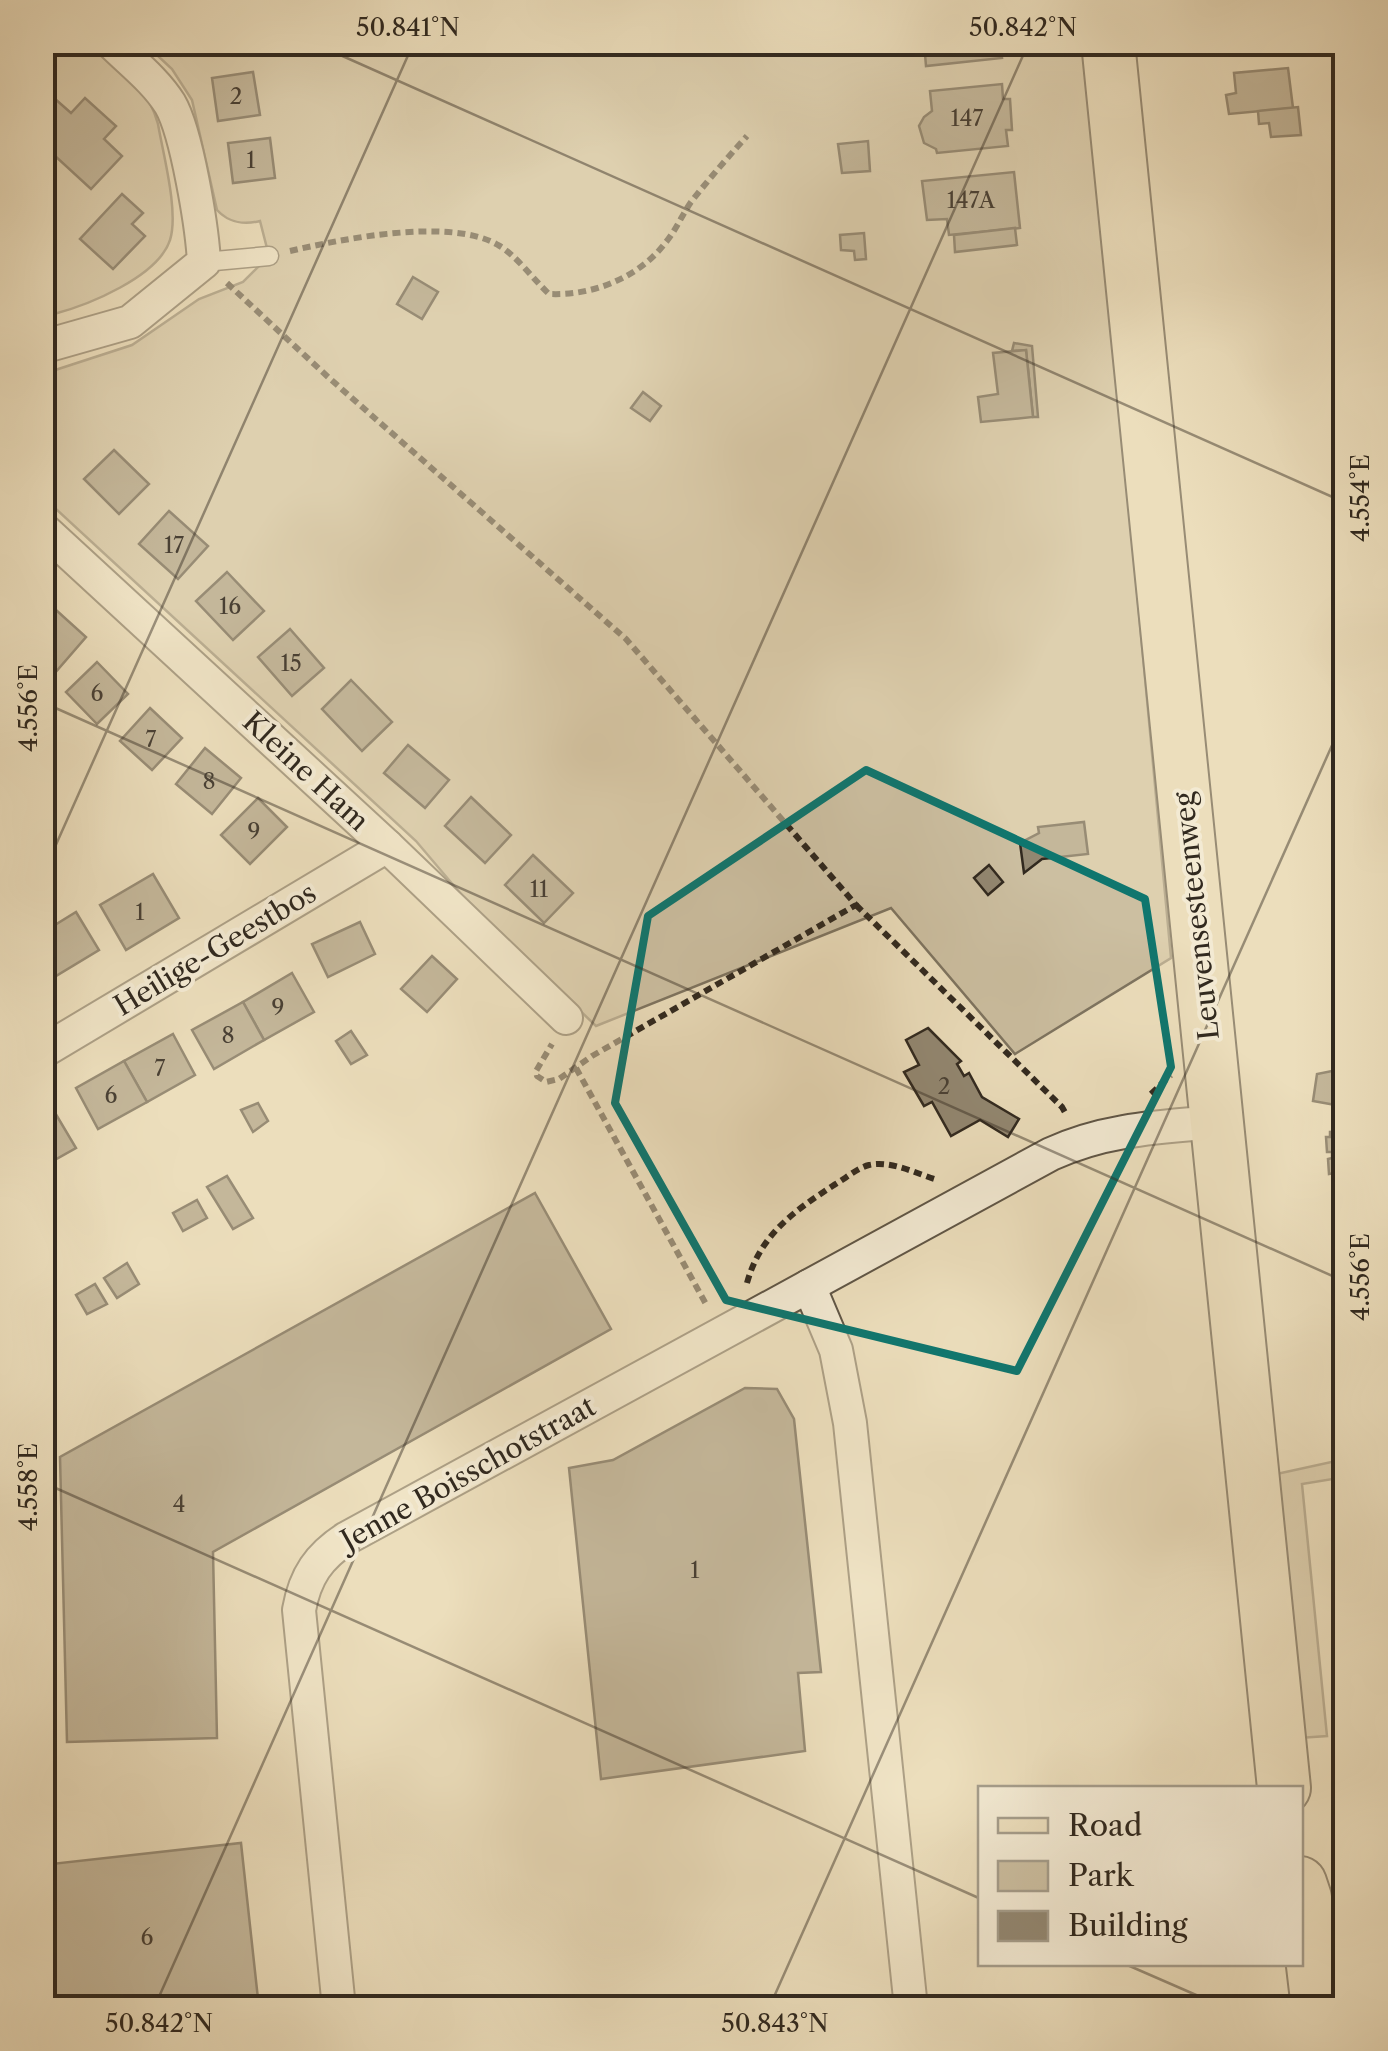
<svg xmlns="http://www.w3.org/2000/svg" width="1388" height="2051" font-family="'Libre Caslon Text',serif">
	<rect width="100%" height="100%" fill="#ecdebc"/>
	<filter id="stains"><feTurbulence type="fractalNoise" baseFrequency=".002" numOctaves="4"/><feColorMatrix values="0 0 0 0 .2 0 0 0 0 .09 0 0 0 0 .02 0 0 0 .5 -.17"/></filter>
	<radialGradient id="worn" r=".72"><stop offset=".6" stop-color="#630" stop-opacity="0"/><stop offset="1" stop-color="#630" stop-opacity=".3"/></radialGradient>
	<g fill="#ccbfa1" stroke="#7e7460" stroke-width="2.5">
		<path d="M42,43H95C121,66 149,89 158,124C163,154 179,212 170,240C158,277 88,305 54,314L43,267Z"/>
		<path d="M144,43H1086L1171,958L1015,1054L891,908L596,1026L471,906L416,841L43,497V374L132,345L199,299L243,282L269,256L260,221C243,225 229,223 217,210L192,100L172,69Z"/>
		<path d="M1345,1459V1477L1302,1484L1327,1736L1299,1738L1272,1475Z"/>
	</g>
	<g fill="#928771" stroke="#31291f" stroke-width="2.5">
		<path d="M924,42H1000L1002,58L926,66Z"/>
		<path d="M1288,68L1293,108L1229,114L1226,95L1236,93L1234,73Z"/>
		<path d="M253,72L260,115L218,121L212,78Z"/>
		<path d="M1002,84L1003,99H1010L1012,130H1006L1008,146L937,153L936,149L924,143L919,126L924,117L932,111L930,91Z"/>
		<path d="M54,98L71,113L85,98L116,126L104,139L122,156L91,189L42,144V111Z"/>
		<path d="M1298,107L1301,135L1271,137L1269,123L1259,124L1258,111Z"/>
		<path d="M270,138L275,178L233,183L228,143Z"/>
		<path d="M868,141L870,171L842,173L838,144Z"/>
		<path d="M1014,172L1020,228L949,235L947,219L927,220L922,181Z"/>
		<path d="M122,194L143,213L132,224L145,236L113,269L80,239Z"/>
		<path d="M1015,228L1017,245L955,252L954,235Z"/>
		<path d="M864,233L866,259L855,260L854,251L841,250L840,235Z"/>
		<path d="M413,277L438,292L422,319L397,304Z"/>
		<path d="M1014,343L1032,346L1038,417H1033L1026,350L1012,351Z"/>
		<path d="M1026,350L1033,417L981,422L978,397L998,394L993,353Z"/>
		<path d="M643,392L661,406L650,421L631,408Z"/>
		<path d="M114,450L149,484L119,514L84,479Z"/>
		<path d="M169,511L208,546L178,579L139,544Z"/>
		<path d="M227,572L264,611L233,640L196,601Z"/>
		<path d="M56,610L86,637L54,674L42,664V626Z"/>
		<path d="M290,629L324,668L292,696L258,657Z"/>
		<path d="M97,662L128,694L97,724L66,692Z"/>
		<path d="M351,680L392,722L362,751L322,709Z"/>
		<path d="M150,708L182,738L152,770L120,741Z"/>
		<path d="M408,745L449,780L425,808L384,773Z"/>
		<path d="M205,748L241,778L212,814L176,784Z"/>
		<path d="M471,797L511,835L485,863L445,826Z"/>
		<path d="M258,798L287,827L250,864L221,835Z"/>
		<path d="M1084,822L1088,854L1042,859L1024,873L1020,843L1039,833L1038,827Z"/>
		<path d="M533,855L573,893L544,923L505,885Z"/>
		<path d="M989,865L1003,882L988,895L974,878Z"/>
		<path d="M153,874L179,918L126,950L100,905Z"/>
		<path d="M76,912L99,950L51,979L42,966V933Z"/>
		<path d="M360,922L375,954L328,977L312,944Z"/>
		<path d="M432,956L457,979L427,1012L401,989Z"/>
		<path d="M292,973L314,1012L264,1040L243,1002Z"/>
		<path d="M243,1002L264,1040L214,1069L192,1030Z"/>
		<path d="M928,1028L961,1061L957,1064L964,1076L969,1073L982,1097L1019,1119L1008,1137L980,1120L951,1136L932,1102L924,1106L904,1072L919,1065L906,1040Z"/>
		<path d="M351,1031L367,1055L351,1064L336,1041Z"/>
		<path d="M173,1034L195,1075L147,1102L124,1061Z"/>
		<path d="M124,1061L147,1102L98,1129L76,1088Z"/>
		<path d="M1337,1070L1338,1089H1343L1341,1106L1313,1101L1317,1074Z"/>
		<path d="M258,1103L268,1121L253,1132L241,1110Z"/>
		<path d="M51,1106L76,1148L42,1167V1111Z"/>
		<path d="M1346,1131V1177L1334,1178V1173L1329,1174L1328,1159L1332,1158V1152H1327L1326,1137H1330V1132Z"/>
		<path d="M227,1176L253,1218L233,1229L207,1187Z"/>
		<path d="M535,1193L611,1329L213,1552L217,1738L67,1742L60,1457Z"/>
		<path d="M197,1200L207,1218L183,1231L173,1213Z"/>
		<path d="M127,1263L139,1284L117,1298L104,1278Z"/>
		<path d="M95,1284L107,1304L87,1314L76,1295Z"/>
		<path d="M745,1388L777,1389L794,1419L821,1672L798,1673L805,1751L601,1779L569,1468L613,1460Z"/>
		<path d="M241,1843L259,2008H42V1865Z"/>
	</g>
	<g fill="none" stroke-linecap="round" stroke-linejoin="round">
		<g stroke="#605646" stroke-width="21">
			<path id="lane" d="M204,262L269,256"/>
		</g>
		<g stroke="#605646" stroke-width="36">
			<g id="street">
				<path d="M42,347L130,322L204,262C202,227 187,133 170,104C155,80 131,62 111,42"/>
				<path d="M42,528L387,846L566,1018"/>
				<path d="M42,1052L387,846"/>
				<path d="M809,1286L836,1350L850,1423L911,2008"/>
				<path d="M339,2008L299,1610C305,1576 319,1556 347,1538L1051,1154C1105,1129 1159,1127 1217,1122"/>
			</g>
		</g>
		<g stroke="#31291f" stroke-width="56">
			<g id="primary">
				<path d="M1108,42L1284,1788"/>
				<path d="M1300,1883L1305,1898L1318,2008"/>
			</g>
		</g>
		<g stroke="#31291f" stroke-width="6" stroke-dasharray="8 5" stroke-linecap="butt">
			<path d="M290,251C342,239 451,217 498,245C515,254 534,280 549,294C592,296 639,278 666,242C676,230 682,215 691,202C709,179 728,157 747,136"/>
			<path d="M227,283L328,377L626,639L856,905L592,1056L559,1079L546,1082L537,1076L536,1071L552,1044"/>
			<path d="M856,905L1062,1107L1067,1116"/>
			<path d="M576,1068L707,1306"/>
			<path d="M1151,1094L1171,1075"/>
			<path d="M747,1283C760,1235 794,1211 834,1185C845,1179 857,1168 869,1165C891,1160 917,1174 938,1180"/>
		</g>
		<use href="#lane" stroke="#f3ead3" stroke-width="18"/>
		<use href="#street" stroke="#f3ead3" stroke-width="32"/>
		<use href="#primary" stroke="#ecdebc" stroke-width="52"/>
	</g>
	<path d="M0 0H1388V2051H0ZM866,770L1145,899L1171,1067L1017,1371L726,1300L615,1103L648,916Z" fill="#ecdebc" fill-opacity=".55" fill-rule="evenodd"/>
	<path fill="none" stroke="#0f766e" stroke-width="8" stroke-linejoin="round" d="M866,770L1145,899L1171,1067L1017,1371L726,1300L615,1103L648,916Z"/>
	<path fill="none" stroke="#31291f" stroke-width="2.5" stroke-opacity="0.45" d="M311,42L1346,503M42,702L1346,1282M42,876L414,42M42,1482L981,1899M1125,1964L1226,2008M154,2008L1029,42M769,2008L1346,714"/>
	<g text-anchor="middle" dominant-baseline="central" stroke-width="8" stroke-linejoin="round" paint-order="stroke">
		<g font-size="22" fill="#494034">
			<text x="236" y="96">2</text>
			<text x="967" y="118">147</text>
			<text x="251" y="160">1</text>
			<text x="971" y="200">147A</text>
			<text x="174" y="545">17</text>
			<text x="230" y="606">16</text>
			<text x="291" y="663">15</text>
			<text x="97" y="693">6</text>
			<text x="151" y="739">7</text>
			<text x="209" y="781">8</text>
			<text x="254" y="831">9</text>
			<text x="539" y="889">11</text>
			<text x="140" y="912">1</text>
			<text x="278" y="1007">9</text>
			<text x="228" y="1035">8</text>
			<text x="160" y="1068">7</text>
			<text x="944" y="1086">2</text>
			<text x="111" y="1095">6</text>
			<text x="179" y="1504">4</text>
			<text x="695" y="1570">1</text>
			<text x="147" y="1937">6</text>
		</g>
		<g font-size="28" fill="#31291f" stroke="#f3ead3">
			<text transform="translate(306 771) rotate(43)">Kleine Ham</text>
			<text transform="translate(1196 916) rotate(-96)">Leuvensesteenweg</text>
			<text transform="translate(215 949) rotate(-31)">Heilige-Geestbos</text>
			<text transform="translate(468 1473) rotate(-29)">Jenne Boisschotstraat</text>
		</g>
	</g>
	<rect width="1388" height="2051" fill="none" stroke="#ecdebc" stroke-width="110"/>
	<rect x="978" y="1786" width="325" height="180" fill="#f3ead3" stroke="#a59d8b" stroke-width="2.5"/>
	<rect x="998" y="1818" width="50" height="15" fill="#ecdebc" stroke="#a59d8b" stroke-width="2.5"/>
	<text x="1068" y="1836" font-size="30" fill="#31291f">Road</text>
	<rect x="998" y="1861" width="50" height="30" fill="#ccbfa1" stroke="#a59d8b" stroke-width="2.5"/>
	<text x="1068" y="1886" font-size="30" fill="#31291f">Park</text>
	<rect x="998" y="1911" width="50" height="30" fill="#928771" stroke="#a59d8b" stroke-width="2.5"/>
	<text x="1068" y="1936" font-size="30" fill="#31291f">Building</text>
	<rect x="55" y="55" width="1278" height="1941" fill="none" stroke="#31291f" stroke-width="4"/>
	<g font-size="25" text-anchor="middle" fill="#31291f">
		<text x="408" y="36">50.841°N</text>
		<text x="1023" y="36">50.842°N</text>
		<text transform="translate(1360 498) rotate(-90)" y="9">4.554°E</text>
		<text transform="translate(28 708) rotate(-90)" y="9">4.556°E</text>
		<text transform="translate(1360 1277) rotate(-90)" y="9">4.556°E</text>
		<text transform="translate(28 1487) rotate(-90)" y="9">4.558°E</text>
		<text x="159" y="2032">50.842°N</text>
		<text x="775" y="2032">50.843°N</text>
	</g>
	<rect width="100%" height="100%" filter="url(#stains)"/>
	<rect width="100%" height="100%" fill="url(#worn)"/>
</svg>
